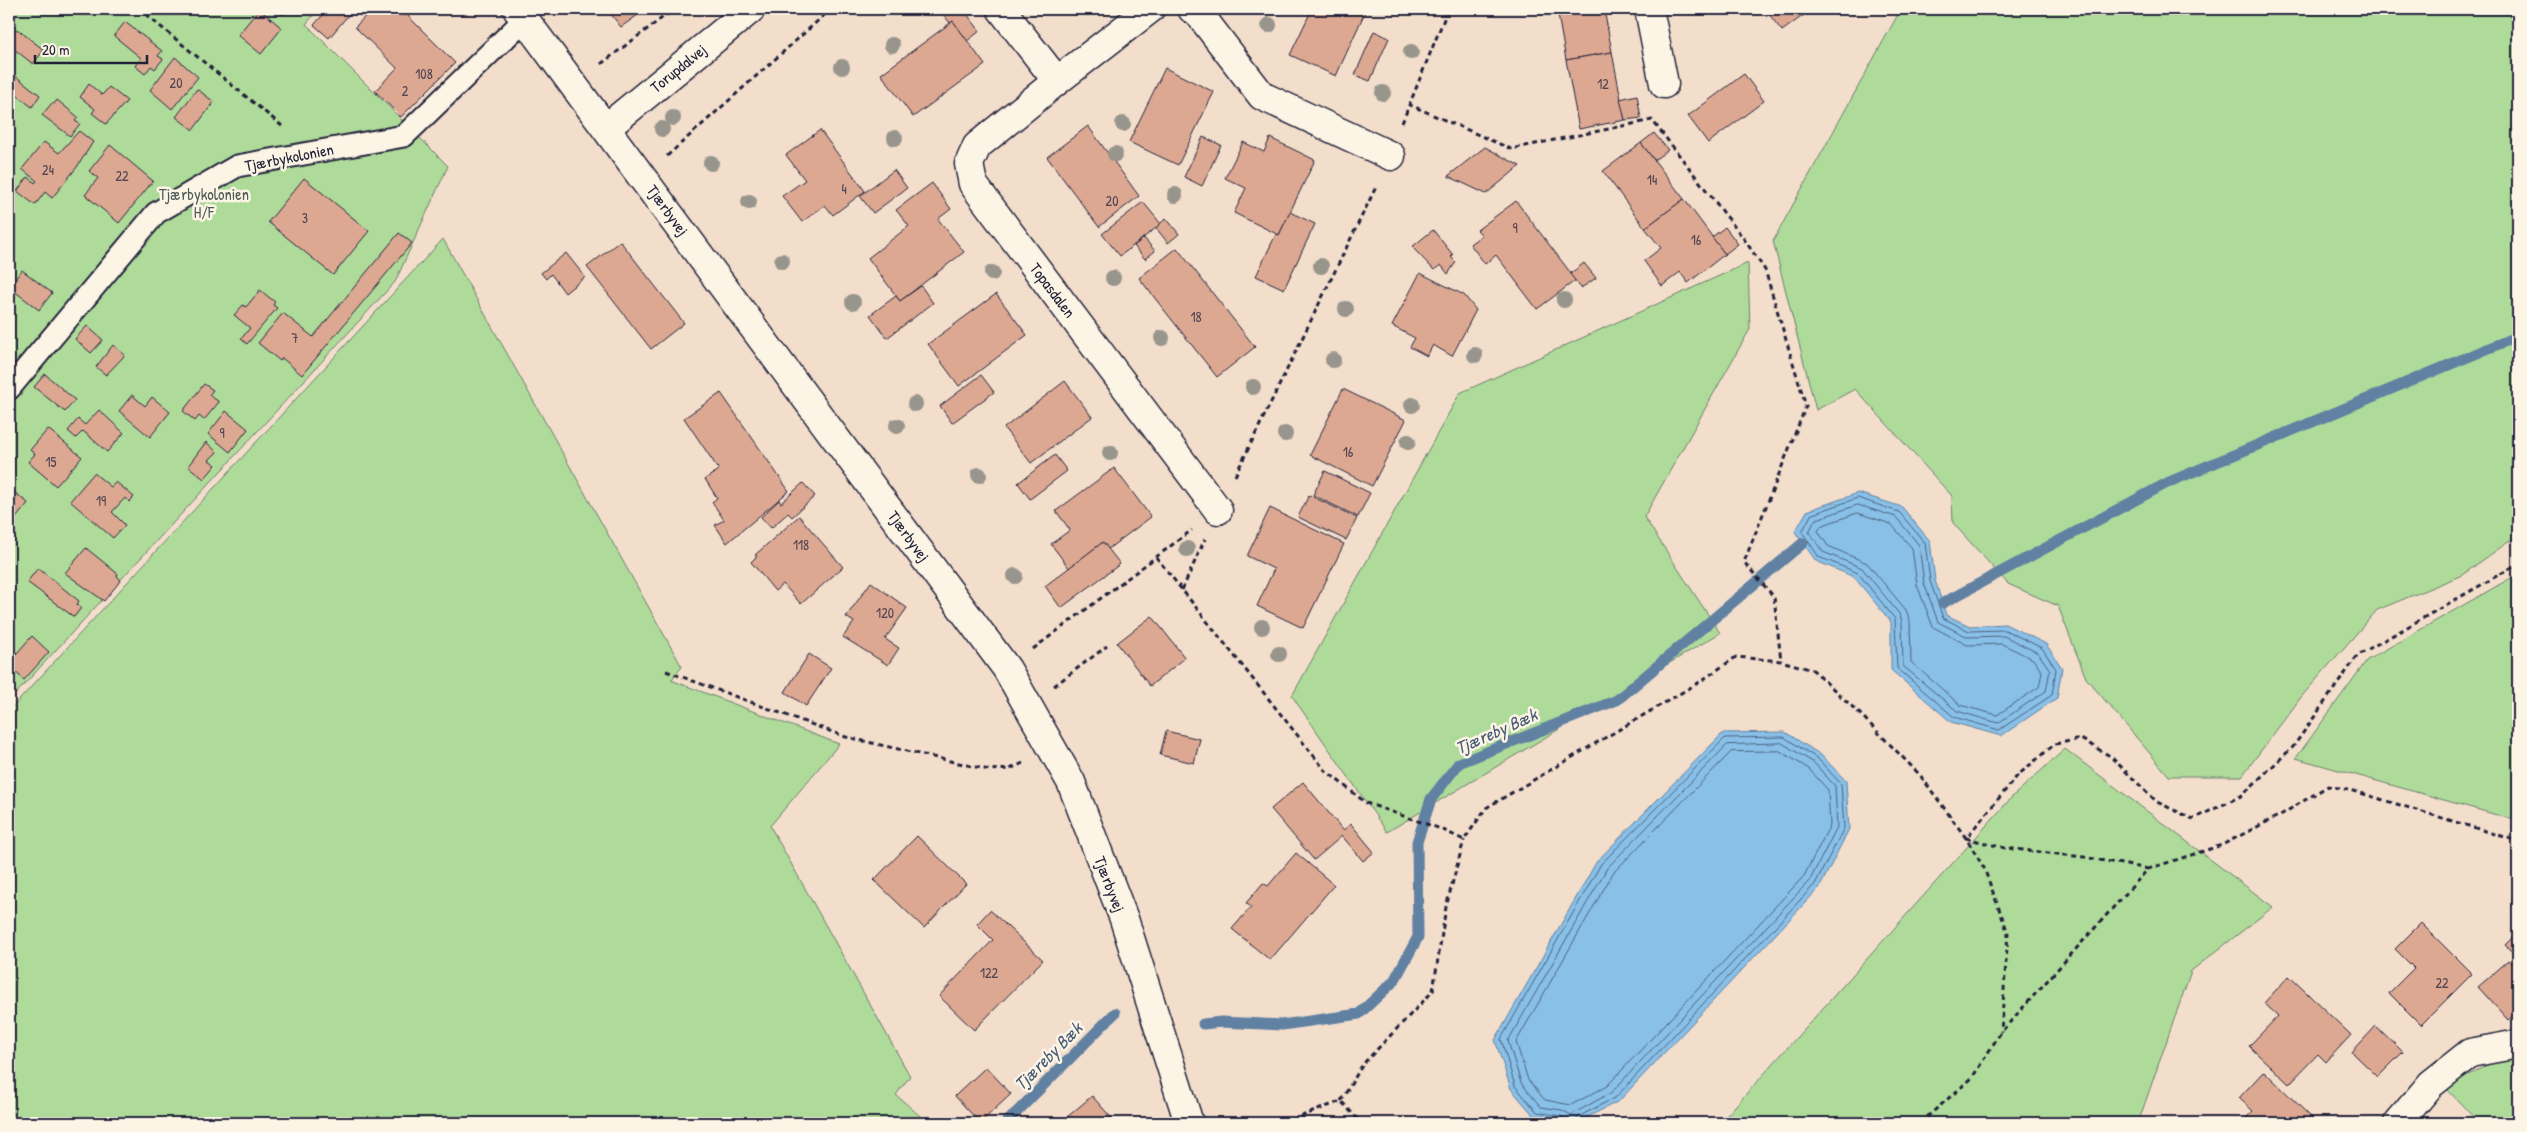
<svg xmlns="http://www.w3.org/2000/svg" width="2527" height="1132" font-family="'Patrick Hand',sans-serif">
	<rect width="100%" height="100%" fill="#f3decc"/>
	<filter id="ink" filterUnits="userSpaceOnUse"><feTurbulence type="fractalNoise" baseFrequency=".02" numOctaves="2"/><feDisplacementMap in="SourceGraphic" scale="10" xChannelSelector="R" yChannelSelector="G"/><feConvolveMatrix kernelMatrix="1 2 1 2 8 2 1 2 1" color-interpolation-filters="sRGB"/></filter>
	<g filter="url(#ink)">
		<g fill="#afdb9a" stroke="#687e6a">
			<path d="M13,9H319L306,24L448,166L395,282L9,701V15Z"/>
			<path d="M1901,9H2518V535L2462,575L2377,610L2302,696L2242,776H2169L2086,678L2058,606L2008,584L1953,523L1952,496L1855,389L1816,410L1773,241Z"/>
			<path d="M443,239L682,667L671,680L839,744L770,826L910,1076L896,1095L928,1123H9V711Z"/>
			<path d="M1748,263L1750,329L1644,517L1720,633L1387,832L1292,696L1460,393Z"/>
			<path d="M2518,574V821L2296,758L2367,660Z"/>
			<path d="M2065,749L2273,907L2191,971L2138,1123H1720L2012,797Z"/>
			<path d="M2518,1057V1123H2479L2445,1087L2495,1061Z"/>
		</g>
		<g fill="#89c0e7" stroke="#6081a2">
			<path d="M1858,493L1902,507L1930,541L1935,580L1946,615L1970,626L2005,624L2046,644L2062,668L2057,698L2001,736L1951,722L1891,670V622L1854,577L1816,561L1795,532L1807,511Z"/>
			<path d="M1785,732L1821,755L1846,781L1849,829L1820,887L1619,1101L1576,1123L1535,1117L1511,1089L1495,1040L1597,861L1723,733Z"/>
		</g>
		<g fill="none" stroke-linecap="round" stroke-linejoin="round">
			<g stroke="#4b6180" stroke-width="1">
				<path d="M1858,498L1899,512L1925,543L1930,581L1943,618L1969,631L2005,630L2042,648L2056,669L2052,695L1999,730L1954,717L1897,668L1895,619L1858,573L1819,557L1802,532L1811,515Z"/>
				<path d="M1858,505L1896,517L1919,545L1924,583L1938,622L1968,637L2004,636L2038,653L2050,670L2046,691L1998,723L1957,711L1903,666L1902,622L1900,615L1862,568L1823,552L1809,532L1815,520Z"/>
				<path d="M1858,513L1891,524L1912,548L1917,585L1933,627L1967,645L2002,644L2033,659L2042,672L2039,687L1997,715L1960,705L1911,662L1910,621L1906,610L1867,563L1828,546L1818,531L1821,526Z"/>
				<path d="M1782,743L1814,763L1835,786L1837,827L1810,880L1612,1092L1571,1115L1562,1110L1541,1107L1521,1083L1508,1041L1607,868L1727,745Z"/>
				<path d="M1780,751L1809,769L1828,790L1830,825L1804,876L1607,1086L1571,1105L1545,1100L1528,1080L1516,1042L1613,873L1731,752Z"/>
				<path d="M1565,1123L1561,1116L1537,1112L1515,1086L1501,1039L1601,864L1725,738L1784,737L1818,759L1841,784L1844,828L1815,884L1616,1097L1578,1117L1575,1123"/>
			</g>
			<g stroke="#6081a2" stroke-width="11">
				<path d="M1943,603L2169,482L2518,336"/>
				<path d="M1203,1024L1221,1022L1282,1025L1359,1014L1394,981L1418,937L1417,842L1431,799L1459,763L1617,700L1803,543"/>
				<path d="M1006,1123L1115,1013"/>
			</g>
		</g>
		<g fill="#dda892" stroke="#22223b">
			<path d="M259,9L282,28L261,54L238,35Z"/>
			<path d="M275,9H289L283,15Z"/>
			<path d="M328,9H346L350,13L329,38L314,25Z"/>
			<path d="M372,9H401L455,63L401,117L375,91L397,68L355,27Z"/>
			<path d="M607,9H640L642,12L621,27Z"/>
			<path d="M939,9H963L980,31L967,41L953,21L950,23Z"/>
			<path d="M1082,9H1093L1086,14Z"/>
			<path d="M1312,9H1359L1365,12L1336,76L1290,55Z"/>
			<path d="M1557,9H1604L1612,52L1566,60Z"/>
			<path d="M1765,9H1812L1782,31Z"/>
			<path d="M953,21L985,65L913,117L881,74Z"/>
			<path d="M125,22L162,51L158,56L163,59L155,69L151,66L145,74L135,66L141,58L114,36Z"/>
			<path d="M17,29L44,50L33,64L9,45V40Z"/>
			<path d="M1374,31L1389,38L1370,81L1355,75Z"/>
			<path d="M1612,52L1625,120L1579,129L1566,60Z"/>
			<path d="M175,57L198,77L172,109L150,90Z"/>
			<path d="M1165,68L1214,92L1178,165L1129,142Z"/>
			<path d="M9,71L40,95L32,107L9,89Z"/>
			<path d="M1744,74L1764,101L1708,143L1688,116Z"/>
			<path d="M89,84L102,95L109,87L127,101L106,124L92,113L95,109L80,97Z"/>
			<path d="M197,89L214,102L193,130L176,117Z"/>
			<path d="M1637,95L1641,118L1625,120L1620,99Z"/>
			<path d="M57,100L78,117L75,121L80,124L70,136L42,115L52,103L54,104Z"/>
			<path d="M1088,126L1139,196L1099,227L1047,157Z"/>
			<path d="M820,130L865,191L833,215L825,205L802,222L782,196L805,180L786,155Z"/>
			<path d="M79,131L93,142L77,167L52,198L45,192L35,205L17,191L28,177L35,183L37,181L22,169L44,142L59,153Z"/>
			<path d="M1654,133L1668,150L1654,160L1641,143Z"/>
			<path d="M1203,137L1221,145L1202,186L1184,177Z"/>
			<path d="M1270,138L1315,160L1279,235L1234,213L1246,188L1225,178L1243,142L1264,152Z"/>
			<path d="M1641,143L1684,199L1645,228L1603,171Z"/>
			<path d="M110,145L153,181L119,223L85,195L98,178L89,171Z"/>
			<path d="M1485,147L1520,166L1486,194L1448,176Z"/>
			<path d="M894,170L907,188L873,213L860,196Z"/>
			<path d="M304,178L369,231L333,275L268,222Z"/>
			<path d="M932,183L951,209L938,219L964,252L900,301L868,258L909,226L896,210Z"/>
			<path d="M1684,199L1725,254L1688,283L1680,272L1662,286L1644,261L1661,248L1645,228Z"/>
			<path d="M1516,201L1576,280L1537,309L1496,255L1485,264L1470,244L1482,235L1477,230Z"/>
			<path d="M1143,202L1161,224L1120,256L1102,234Z"/>
			<path d="M1290,212L1315,224L1284,289L1256,276L1276,234L1279,235Z"/>
			<path d="M1166,218L1179,234L1168,243L1156,228Z"/>
			<path d="M1725,227L1738,244L1725,254L1712,237Z"/>
			<path d="M1433,230L1453,255L1451,257L1456,262L1448,274L1441,265L1434,270L1412,247Z"/>
			<path d="M399,233L412,243L302,375L282,358L280,361L258,343L283,313L313,337Z"/>
			<path d="M1144,238L1155,251L1145,259L1134,246Z"/>
			<path d="M620,241L684,323L651,349L587,267Z"/>
			<path d="M1177,248L1255,347L1217,377L1139,278Z"/>
			<path d="M566,253L585,277L565,293L551,274L546,279L541,273Z"/>
			<path d="M1584,263L1596,278L1581,288L1570,274Z"/>
			<path d="M22,270L52,293L39,310L9,287Z"/>
			<path d="M1420,273L1464,295L1476,310L1452,356L1433,345L1427,356L1410,347L1415,338L1392,326Z"/>
			<path d="M921,286L933,303L887,338L870,315L896,296L900,301Z"/>
			<path d="M260,290L275,302L273,305L277,308L247,344L241,339L250,328L234,315L243,305L246,307Z"/>
			<path d="M996,294L1027,335L959,386L928,344Z"/>
			<path d="M87,326L103,340L91,353L75,339Z"/>
			<path d="M113,345L125,355L106,375L96,367Z"/>
			<path d="M45,374L75,400L65,412L34,387Z"/>
			<path d="M981,375L994,392L952,423L940,406Z"/>
			<path d="M1065,381L1092,417L1031,463L1004,428Z"/>
			<path d="M204,384L213,390L209,395L219,402L204,420L199,416L195,421L183,411Z"/>
			<path d="M1343,389L1406,420L1372,486L1310,455Z"/>
			<path d="M721,393L789,491L727,543L715,525L724,520L712,502L717,498L705,479L719,470L684,418Z"/>
			<path d="M132,395L145,406L152,397L170,412L150,437L119,411Z"/>
			<path d="M99,410L124,433L107,452L83,431L76,438L68,431L78,419L85,425Z"/>
			<path d="M226,411L248,429L230,452L208,434Z"/>
			<path d="M48,429L82,457L56,486L28,462L35,454L30,450Z"/>
			<path d="M206,442L217,452L209,460L216,465L204,479L188,466Z"/>
			<path d="M1055,455L1067,471L1030,499L1018,483Z"/>
			<path d="M1114,468L1151,517L1108,549L1103,542L1069,568L1051,544L1070,530L1056,511Z"/>
			<path d="M1325,471L1370,493L1358,517L1313,495Z"/>
			<path d="M94,473L111,487L116,482L134,497L129,502L125,498L112,512L125,525L113,538L70,501Z"/>
			<path d="M803,483L815,496L792,517L788,513L771,528L761,517L779,500L781,503Z"/>
			<path d="M9,488L28,503L13,522L9,518Z"/>
			<path d="M1309,495L1357,518L1346,540L1298,517Z"/>
			<path d="M1270,508L1344,544L1303,628L1257,606L1274,569L1247,556Z"/>
			<path d="M799,516L843,567L801,604L783,584L775,591L751,562L757,556L755,555Z"/>
			<path d="M1103,542L1120,564L1061,608L1045,586Z"/>
			<path d="M86,548L118,574L117,576L121,580L104,601L65,573Z"/>
			<path d="M38,568L79,601L77,604L81,608L74,617L27,582Z"/>
			<path d="M871,582L907,608L885,639L899,648L888,665L843,637L854,622L846,617Z"/>
			<path d="M1152,616L1185,658L1150,686L1117,643Z"/>
			<path d="M32,636L49,652L24,680L9,666V662Z"/>
			<path d="M809,654L831,668L806,706L785,692Z"/>
			<path d="M1166,731L1200,739L1194,763L1160,755Z"/>
			<path d="M1303,782L1343,830L1351,824L1374,852L1363,861L1342,836L1314,860L1271,809Z"/>
			<path d="M917,836L966,884L924,928L874,880Z"/>
			<path d="M1296,853L1334,885L1270,960L1232,929L1251,907L1246,903L1263,883L1268,886Z"/>
			<path d="M2518,894V907L2512,901Z"/>
			<path d="M990,910L1043,960L974,1030L939,996L993,940L977,924Z"/>
			<path d="M2421,923L2472,974L2421,1025L2389,993L2414,968L2395,949Z"/>
			<path d="M2518,932V957L2505,945Z"/>
			<path d="M2509,960L2518,970V1011L2508,1020L2478,987Z"/>
			<path d="M2289,976L2351,1035L2326,1062L2318,1054L2289,1084L2249,1046L2278,1016L2264,1003Z"/>
			<path d="M2376,1026L2403,1052L2378,1077L2352,1052Z"/>
			<path d="M986,1067L1011,1094L980,1123L955,1096Z"/>
			<path d="M2264,1071L2317,1123H2241L2253,1111L2239,1098Z"/>
			<path d="M1092,1096L1116,1123H1060Z"/>
		</g>
		<g fill="none" stroke-linecap="round" stroke-linejoin="round">
			<g stroke="#22223b" stroke-width="25">
				<path id="service" d="M9,389L156,213L237,166L404,136L525,19"/>
			</g>
			<g stroke="#22223b" stroke-width="31">
				<g id="minor">
					<path d="M1001,9L1057,81L977,146L969,164L973,184L1218,510"/>
					<path d="M1192,9L1197,11L1262,96L1391,156"/>
					<path d="M1649,9L1664,84"/>
					<path d="M1057,81L1150,9"/>
					<path d="M2398,1123L2431,1084L2470,1053L2518,1044"/>
				</g>
			</g>
			<g stroke="#22223b" stroke-width="31">
				<g id="tertiary">
					<path d="M517,9L1007,669L1071,782L1124,919L1189,1123"/>
					<path d="M606,128L751,9"/>
				</g>
			</g>
			<g stroke="#22223b" stroke-width="3" stroke-dasharray="5 4" stroke-linecap="butt">
				<path d="M139,9L282,126"/>
				<path d="M601,64L674,9"/>
				<path d="M1408,104L1511,149L1652,120L1744,239L1765,270L1806,406L1744,562L1774,597L1781,661"/>
				<path d="M1402,123L1448,9"/>
				<path d="M667,156L831,9"/>
				<path d="M1235,476L1376,187"/>
				<path d="M1156,557L1325,770L1366,803L1441,829L1464,840L1486,808L1698,683L1736,657L1781,661L1813,670L1860,714L1920,775L1966,838L1984,868L2008,933L2001,1032"/>
				<path d="M1182,590L1205,539"/>
				<path d="M1033,649L1192,530"/>
				<path d="M666,671L846,737L989,770L1010,769L1023,763"/>
				<path d="M1054,686L1107,646"/>
				<path d="M2148,869L2084,857L2005,848L1966,838L2018,775L2055,744L2081,739L2110,756L2157,802L2193,819L2241,796L2293,747L2358,655L2518,564"/>
				<path d="M1341,1101L1363,1064L1433,991L1446,907L1464,840"/>
				<path d="M1284,1123L1341,1101L1361,1123"/>
				<path d="M1920,1123L1972,1078L2001,1032L2148,869L2222,845L2282,814L2328,786L2354,791L2518,841"/>
			</g>
			<use href="#service" stroke="#fcf5e5" stroke-width="21"/>
			<use href="#minor" stroke="#fcf5e5" stroke-width="28"/>
			<use href="#tertiary" stroke="#fcf5e5" stroke-width="28"/>
		</g>
		<g fill="#97958c">
			<circle cx="1269" cy="25" r="8"/>
			<circle cx="892" cy="45" r="8"/>
			<circle cx="1411" cy="52" r="8"/>
			<circle cx="842" cy="67" r="8"/>
			<circle cx="1383" cy="93" r="8"/>
			<circle cx="673" cy="118" r="8"/>
			<circle cx="1123" cy="124" r="8"/>
			<circle cx="662" cy="129" r="8"/>
			<circle cx="895" cy="138" r="8"/>
			<circle cx="1115" cy="154" r="8"/>
			<circle cx="711" cy="163" r="8"/>
			<circle cx="1175" cy="195" r="8"/>
			<circle cx="749" cy="202" r="8"/>
			<circle cx="782" cy="261" r="8"/>
			<circle cx="1321" cy="266" r="8"/>
			<circle cx="992" cy="273" r="8"/>
			<circle cx="1113" cy="278" r="8"/>
			<circle cx="1564" cy="300" r="8"/>
			<circle cx="853" cy="302" r="8"/>
			<circle cx="1346" cy="309" r="8"/>
			<circle cx="1162" cy="338" r="8"/>
			<circle cx="1475" cy="355" r="8"/>
			<circle cx="1333" cy="360" r="8"/>
			<circle cx="1253" cy="387" r="8"/>
			<circle cx="915" cy="404" r="8"/>
			<circle cx="1412" cy="405" r="8"/>
			<circle cx="897" cy="426" r="8"/>
			<circle cx="1285" cy="434" r="8"/>
			<circle cx="1408" cy="442" r="8"/>
			<circle cx="1110" cy="453" r="8"/>
			<circle cx="979" cy="475" r="8"/>
			<circle cx="1187" cy="549" r="8"/>
			<circle cx="1015" cy="576" r="8"/>
			<circle cx="1262" cy="627" r="8"/>
			<circle cx="1279" cy="654" r="8"/>
		</g>
	</g>
	<g text-anchor="middle" dominant-baseline="central" stroke-width="5" stroke-linejoin="round" paint-order="stroke">
		<g font-size="14" fill="#514451">
			<text x="424" y="73">108</text>
			<text x="176" y="82">20</text>
			<text x="1603" y="83">12</text>
			<text x="405" y="90">2</text>
			<text x="48" y="169">24</text>
			<text x="122" y="175">22</text>
			<text x="1652" y="179">14</text>
			<text x="844" y="188">4</text>
			<text x="1112" y="200">20</text>
			<text x="305" y="217">3</text>
			<text x="1515" y="227">9</text>
			<text x="1696" y="239">16</text>
			<text x="1196" y="316">18</text>
			<text x="295" y="337">7</text>
			<text x="222" y="432">9</text>
			<text x="1348" y="451">16</text>
			<text x="51" y="461">15</text>
			<text x="101" y="500">19</text>
			<text x="801" y="544">118</text>
			<text x="885" y="612">120</text>
			<text x="989" y="972">122</text>
			<text x="2442" y="982">22</text>
		</g>
		<g font-size="16" fill="#22223b" stroke="#fcf5e5">
			<text transform="translate(678 68) rotate(-39)">Torupdalvej</text>
			<text transform="translate(289 157) rotate(-11)">Tjærbykolonien</text>
			<text transform="translate(668 210) rotate(54)">Tjærbyvej</text>
			<text transform="translate(1053 290) rotate(53)">Topasdalen</text>
			<text transform="translate(909 536) rotate(54)">Tjærbyvej</text>
			<text transform="translate(1110 884) rotate(69)">Tjærbyvej</text>
		</g>
		<g font-size="16" fill="#4c5a58" stroke="#fcf5e5">
			<text x="204" y="194">Tjærbykolonien<tspan x="204" dy="18">H/F</tspan></text>
		</g>
		<g font-size="18" font-style="italic" fill="#465977" stroke="#fcf5e5">
			<text transform="translate(1496 731) rotate(-24)">Tjæreby Bæk</text>
			<text transform="translate(1048 1056) rotate(-45)">Tjæreby Bæk</text>
		</g>
	</g>
	<rect width="2527" height="1132" fill="none" stroke="#fcf5e5" stroke-width="30"/>
	<rect x="15" y="15" width="2497" height="1102" fill="none" stroke="#22223b" stroke-width="2" filter="url(#ink)"/>
	<path d="M35 55v8h112v-8" fill="none" stroke="#22223b" stroke-width="2.5"/>
	<text x="42" y="55" font-size="15" fill="#22223b" stroke="#fcf5e5" stroke-width="4" paint-order="stroke">20 m</text>
</svg>
